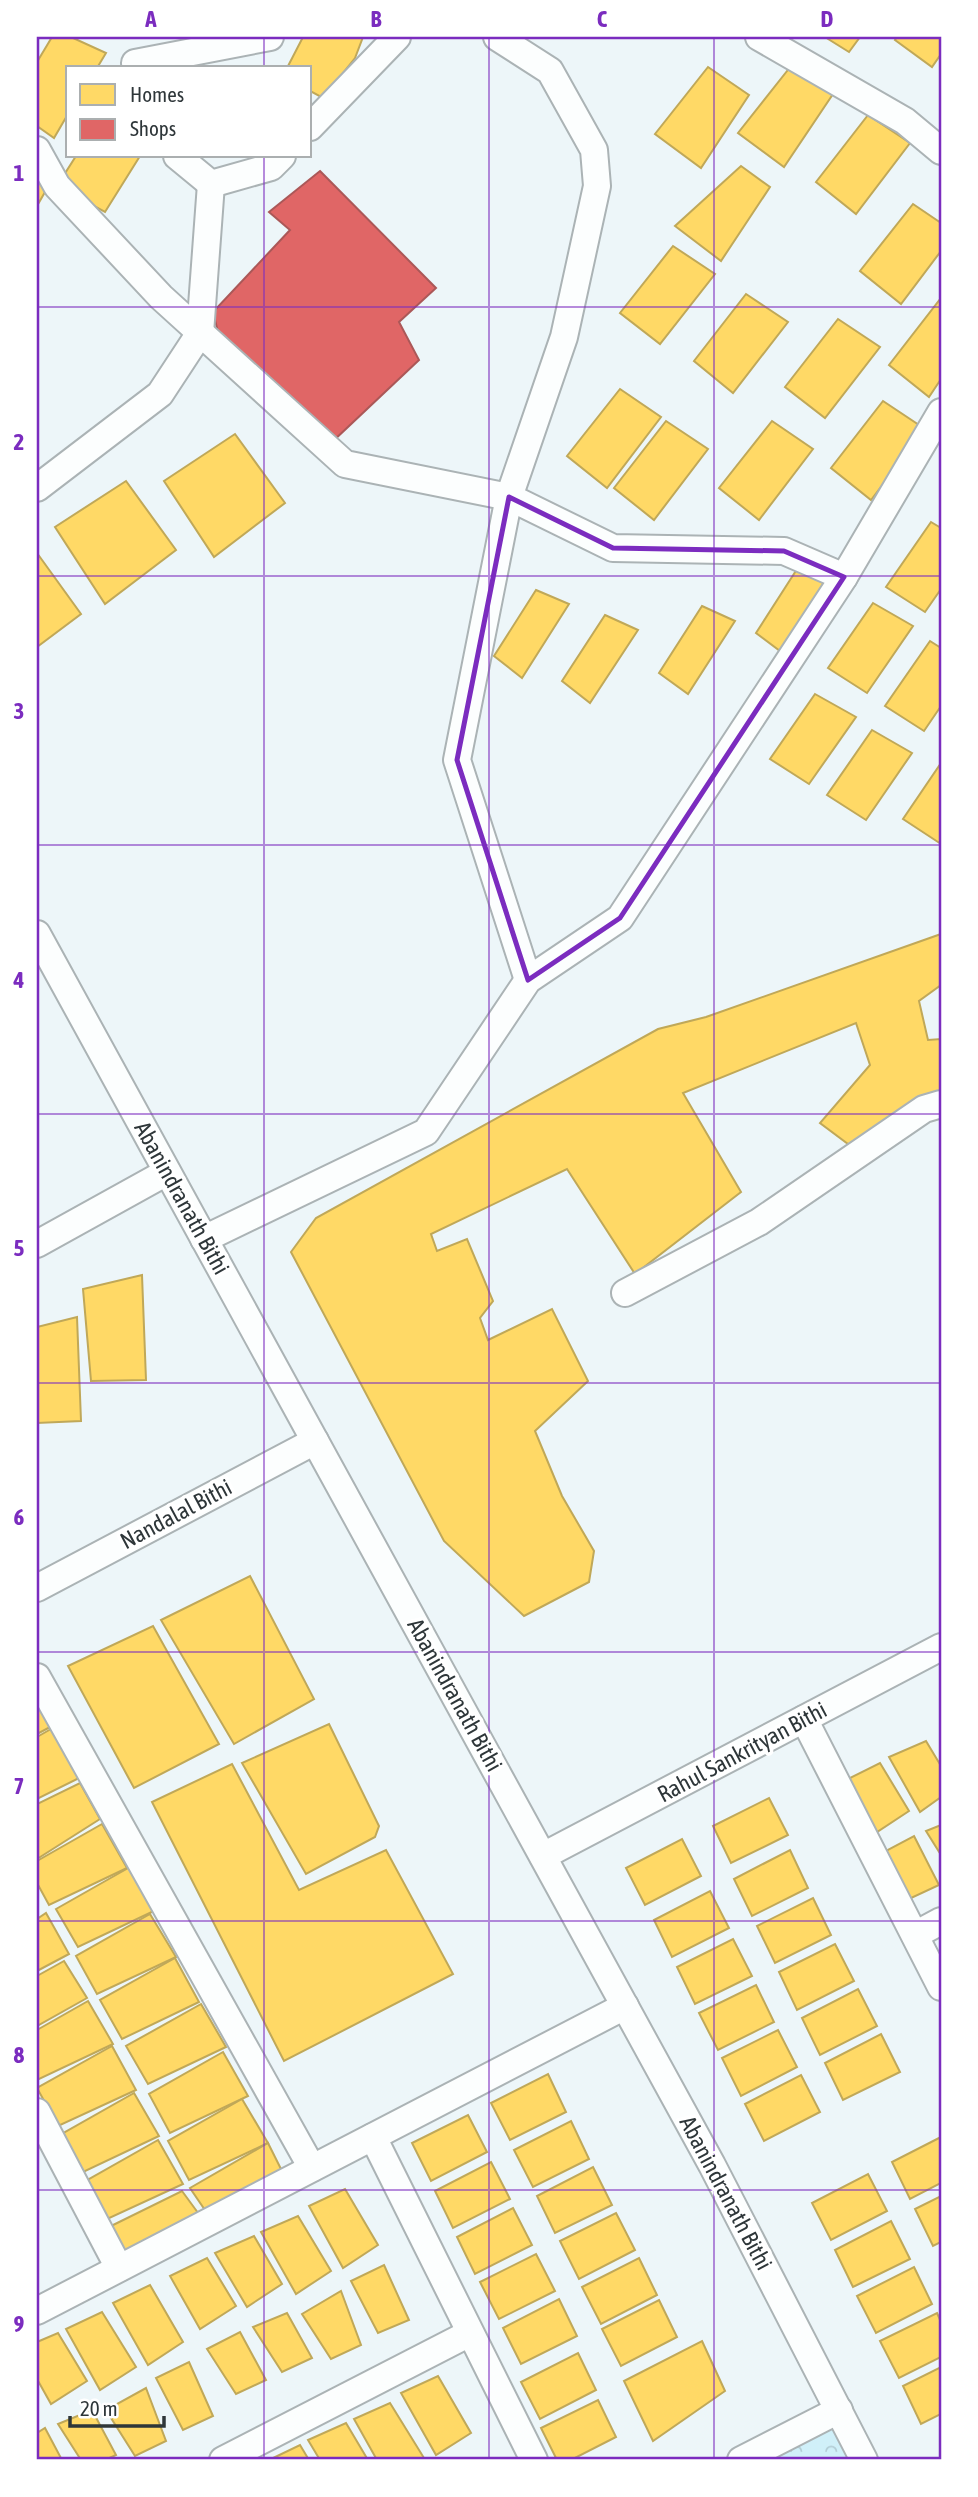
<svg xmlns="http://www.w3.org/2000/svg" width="978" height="2497" font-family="'Asap Condensed',sans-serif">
	<defs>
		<pattern id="forest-crowns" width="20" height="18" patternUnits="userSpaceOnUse" patternTransform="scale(1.75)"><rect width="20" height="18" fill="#d0f0f9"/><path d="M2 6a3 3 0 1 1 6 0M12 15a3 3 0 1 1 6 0" fill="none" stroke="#b3ced6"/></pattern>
	</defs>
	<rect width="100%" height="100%" fill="#edf6f9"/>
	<path fill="url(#forest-crowns)" d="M839,2410L860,2460H741Z"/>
	<g fill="#ffd966" stroke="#c0a858" stroke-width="2">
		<path d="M52,37H71L106,53L97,68H68V114L54,138L37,126V62Z"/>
		<path d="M303,37H363L355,58L323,98L310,91V68H287Z"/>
		<path d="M825,37H860L849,52Z"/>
		<path d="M897,37H941V54L932,67L895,40Z"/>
		<path d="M791,66L833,94L784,167L738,133Z"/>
		<path d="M708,67L749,95L701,168L655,134Z"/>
		<path d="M868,115L910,143L856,214L816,182Z"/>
		<path d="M76,156H140L105,212L57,186Z"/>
		<path d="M741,166L770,187L721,261L675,226Z"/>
		<path d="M37,167L53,178L37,206Z"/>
		<path d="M913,204L941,223V251L901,304L860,271Z"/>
		<path d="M673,246L715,274L660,344L620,313Z"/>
		<path d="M746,294L788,322L733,393L694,361Z"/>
		<path d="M941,298V379L929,397L889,365Z"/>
		<path d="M838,319L880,347L825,418L785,387Z"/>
		<path d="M620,389L661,417L607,488L567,456Z"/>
		<path d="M883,401L925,429L871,500L831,468Z"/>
		<path d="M666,421L708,449L654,520L614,488Z"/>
		<path d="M772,421L813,449L759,520L719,488Z"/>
		<path d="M235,434L285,503L214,557L164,481Z"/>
		<path d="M126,481L176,550L105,604L55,527Z"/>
		<path d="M931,522L941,528V589L925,612L886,587Z"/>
		<path d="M37,553L81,614L37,647Z"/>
		<path d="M799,566L832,581L784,654L756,633Z"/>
		<path d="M536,590L569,604L522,678L494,656Z"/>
		<path d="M873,603L913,626L867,693L828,668Z"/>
		<path d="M702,606L735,621L688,694L659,673Z"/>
		<path d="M605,615L638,630L590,703L562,681Z"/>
		<path d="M930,641L941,648V706L924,731L885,706Z"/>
		<path d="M815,694L856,717L809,784L770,759Z"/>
		<path d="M872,730L912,753L866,820L827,795Z"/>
		<path d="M941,763V844L903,819Z"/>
		<path d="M941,934V985L919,1001L928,1040L941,1039V1090L911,1104L852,1147L820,1123L870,1065L856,1023L683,1093L741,1192L635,1274L567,1169L431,1234L437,1251L467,1239L493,1301L480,1318L488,1340L552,1309L588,1381L535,1431L562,1496L594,1551L589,1582L524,1616L444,1541L291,1252L316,1218L658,1029L706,1017Z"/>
		<path d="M142,1275L146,1380L91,1381L83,1289Z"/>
		<path d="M77,1317L81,1421L37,1423V1327Z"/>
		<path d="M250,1576L314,1699L234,1744L161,1620Z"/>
		<path d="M153,1626L219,1744L134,1788L68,1666Z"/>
		<path d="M37,1697L54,1725L37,1734Z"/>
		<path d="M329,1724L379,1826L375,1837L306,1874L242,1763Z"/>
		<path d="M51,1729L79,1778L37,1799V1737Z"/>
		<path d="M926,1741L941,1766V1797L920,1812L889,1757Z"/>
		<path d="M880,1763L909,1811L874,1834L844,1781Z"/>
		<path d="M232,1764L299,1890L386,1850L453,1974L284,2061L152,1802Z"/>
		<path d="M80,1783L100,1819L37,1859V1804Z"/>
		<path d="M769,1798L788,1835L731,1863L713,1826Z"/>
		<path d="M102,1824L127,1868L49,1905L37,1883V1861Z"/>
		<path d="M941,1825V1855L926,1831Z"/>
		<path d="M914,1836L939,1885L909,1899L880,1854Z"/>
		<path d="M682,1839L701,1876L645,1905L626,1868Z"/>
		<path d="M790,1850L808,1888L752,1916L734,1879Z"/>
		<path d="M130,1867L156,1910L78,1947L56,1909Z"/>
		<path d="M710,1891L729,1928L672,1957L654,1920Z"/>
		<path d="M813,1898L831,1935L775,1963L757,1926Z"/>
		<path d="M46,1913L69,1954L37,1971V1919Z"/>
		<path d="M150,1914L176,1957L97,1994L76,1956Z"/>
		<path d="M733,1939L752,1976L695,2004L677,1967Z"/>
		<path d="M835,1944L854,1981L797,2010L779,1972Z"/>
		<path d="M175,1958L199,2002L122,2039L100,2000Z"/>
		<path d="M64,1961L87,1998L37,2026V1976Z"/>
		<path d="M756,1985L774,2022L718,2050L699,2013Z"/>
		<path d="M858,1989L877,2026L820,2055L802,2018Z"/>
		<path d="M88,2001L113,2044L37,2080V2030Z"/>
		<path d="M201,2004L226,2047L148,2084L126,2046Z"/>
		<path d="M778,2030L797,2067L741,2096L722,2058Z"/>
		<path d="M881,2034L900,2072L843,2100L825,2063Z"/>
		<path d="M112,2046L136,2090L58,2126L37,2088Z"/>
		<path d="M223,2052L248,2096L170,2133L149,2094Z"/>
		<path d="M548,2074L566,2112L510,2140L491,2103Z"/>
		<path d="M801,2075L820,2112L764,2141L745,2104Z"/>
		<path d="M134,2093L159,2136L81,2173L60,2135Z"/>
		<path d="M242,2099L268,2143L189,2180L168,2141Z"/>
		<path d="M468,2115L487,2152L431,2181L412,2143Z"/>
		<path d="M571,2121L589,2159L533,2187L514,2150Z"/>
		<path d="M941,2137V2183L910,2199L892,2162Z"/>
		<path d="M158,2140L183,2184L105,2220L84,2182Z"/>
		<path d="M268,2143L285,2177L207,2213L190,2188Z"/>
		<path d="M491,2162L510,2199L453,2228L435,2191Z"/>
		<path d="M593,2167L612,2205L555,2233L537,2196Z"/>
		<path d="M868,2174L887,2211L831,2240L812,2203Z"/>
		<path d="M345,2189L378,2245L343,2268L309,2206Z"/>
		<path d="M182,2191L204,2221L126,2258L107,2228Z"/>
		<path d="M941,2196V2242L933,2246L915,2209Z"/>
		<path d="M513,2208L532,2245L475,2274L457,2237Z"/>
		<path d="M616,2213L635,2250L579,2279L560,2241Z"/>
		<path d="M298,2216L331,2271L296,2294L261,2232Z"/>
		<path d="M891,2221L910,2259L853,2287L835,2250Z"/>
		<path d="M254,2236L282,2284L247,2307L215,2253Z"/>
		<path d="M536,2254L555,2291L499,2319L480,2282Z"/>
		<path d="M207,2258L236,2306L200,2329L170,2276Z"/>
		<path d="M639,2258L657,2295L601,2324L582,2287Z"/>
		<path d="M384,2265L409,2320L378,2333L351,2281Z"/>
		<path d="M914,2267L932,2304L876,2333L857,2296Z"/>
		<path d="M150,2285L183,2342L148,2365L113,2303Z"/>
		<path d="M341,2291L361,2345L331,2359L302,2314Z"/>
		<path d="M559,2299L577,2336L521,2364L503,2328Z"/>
		<path d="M659,2300L677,2337L621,2366L602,2329Z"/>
		<path d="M102,2312L136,2367L100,2390L66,2329Z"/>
		<path d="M287,2313L312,2358L282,2372L253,2327Z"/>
		<path d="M937,2313L941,2322V2357L899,2378L880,2341Z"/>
		<path d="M240,2332L266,2380L236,2394L207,2349Z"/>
		<path d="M58,2333L87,2381L51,2404L37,2379V2342Z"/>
		<path d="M702,2341L725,2391L653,2441L624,2381Z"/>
		<path d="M578,2353L596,2390L540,2419L521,2382Z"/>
		<path d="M189,2362L213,2416L183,2430L156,2378Z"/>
		<path d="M941,2367V2414L921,2424L903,2386Z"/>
		<path d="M438,2376L471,2433L436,2455L401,2393Z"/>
		<path d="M146,2388L166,2441L135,2456L106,2410Z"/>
		<path d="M598,2400L616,2437L571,2460H557L541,2428Z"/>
		<path d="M390,2403L424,2458L420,2460H377L354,2419Z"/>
		<path d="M92,2410L116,2455L105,2460H81L58,2424Z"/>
		<path d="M346,2423L368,2460H320L308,2440Z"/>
		<path d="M45,2428L62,2460H37V2433Z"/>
		<path d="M300,2445L309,2460H269Z"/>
	</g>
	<path fill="#e06666" stroke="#ab5858" stroke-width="2" d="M320,171L436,288L399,322L419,360L332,442L218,332L213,312L290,230L269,212Z"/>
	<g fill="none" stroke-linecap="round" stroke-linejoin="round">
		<g stroke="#abb3b5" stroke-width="30">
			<g id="minor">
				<path d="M497,37L550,71L594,150L597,186L564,337L509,497L457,760L528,980"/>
				<path d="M759,37L905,121L941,151"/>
				<path d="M135,63L270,37"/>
				<path d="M310,127L397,37"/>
				<path d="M37,150L57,186L161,297L345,464L509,497L613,548L784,551L844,577L941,412"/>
				<path d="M177,156L211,184L271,167L282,156"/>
				<path d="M37,488L160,394L200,333L211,184"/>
				<path d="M37,934L712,2165L864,2460"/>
				<path d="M204,1239L426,1132L528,980L620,918L844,577"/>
				<path d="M37,1244L167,1172"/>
				<path d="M625,1293L759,1222L924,1109L941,1104"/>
				<path d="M37,1588L315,1441"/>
				<path d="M37,1677L312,2168"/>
				<path d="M804,1719L941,1987"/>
				<path d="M543,1856L941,1647"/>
				<path d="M915,1935L941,1921"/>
				<path d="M37,2112L119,2268"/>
				<path d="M373,2137L534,2460"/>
				<path d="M37,2311L625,2006"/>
				<path d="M223,2460L470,2333"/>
				<path d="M741,2460L839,2410"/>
			</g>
		</g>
		<use href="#minor" stroke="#fcfefe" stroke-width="26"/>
	</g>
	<path fill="none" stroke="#7b2cbf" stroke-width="5" stroke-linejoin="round" d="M509,497L613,548L784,551L844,577L620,918L528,980L457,760Z"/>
	<path fill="none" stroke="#7b2cbf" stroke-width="2" stroke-opacity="0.55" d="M264,37V68M489,37V2460M714,37V2460M264,156V2460M37,307H941M37,576H941M37,845H941M37,1114H941M37,1383H941M37,1652H941M37,1921H941M37,2190H941"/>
	<g text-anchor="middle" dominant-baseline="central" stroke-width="7" stroke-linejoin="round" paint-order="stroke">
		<g font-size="23" fill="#2e3639" stroke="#fff">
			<text transform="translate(182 1198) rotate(61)">Abanindranath Bithi</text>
			<text transform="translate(176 1514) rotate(-28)">Nandalal Bithi</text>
			<text transform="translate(455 1695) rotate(61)">Abanindranath Bithi</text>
			<text transform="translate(742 1752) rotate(-28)">Rahul Sankrityan Bithi</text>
			<text transform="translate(726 2193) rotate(62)">Abanindranath Bithi</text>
		</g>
	</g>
	<rect width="978" height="2497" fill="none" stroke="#ffffff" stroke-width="77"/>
	<rect x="66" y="66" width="245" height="91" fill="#ffffff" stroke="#abafb0" stroke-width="2"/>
	<rect x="80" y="84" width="35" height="21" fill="#ffd966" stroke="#abafb0" stroke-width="2"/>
	<text x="130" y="102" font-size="21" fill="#2e3639">Homes</text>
	<rect x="80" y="119" width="35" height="21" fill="#e06666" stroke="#abafb0" stroke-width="2"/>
	<text x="130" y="136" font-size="21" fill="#2e3639">Shops</text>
	<path d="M70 2416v10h94v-10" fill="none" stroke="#2e3639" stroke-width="3.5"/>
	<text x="80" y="2416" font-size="21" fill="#2e3639" stroke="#ffffff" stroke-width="5" paint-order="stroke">20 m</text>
	<rect x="38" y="38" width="902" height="2420" fill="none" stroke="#7b2cbf" stroke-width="2.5"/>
	<g font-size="23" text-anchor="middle" font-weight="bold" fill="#7b2cbf">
		<text x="151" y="27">A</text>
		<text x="376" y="27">B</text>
		<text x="602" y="27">C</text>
		<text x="827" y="27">D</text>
		<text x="19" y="181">1</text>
		<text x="19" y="450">2</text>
		<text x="19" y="719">3</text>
		<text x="19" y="988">4</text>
		<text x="19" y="1256">5</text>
		<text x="19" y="1525">6</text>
		<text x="19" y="1794">7</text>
		<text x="19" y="2063">8</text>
		<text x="19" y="2332">9</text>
	</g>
</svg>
